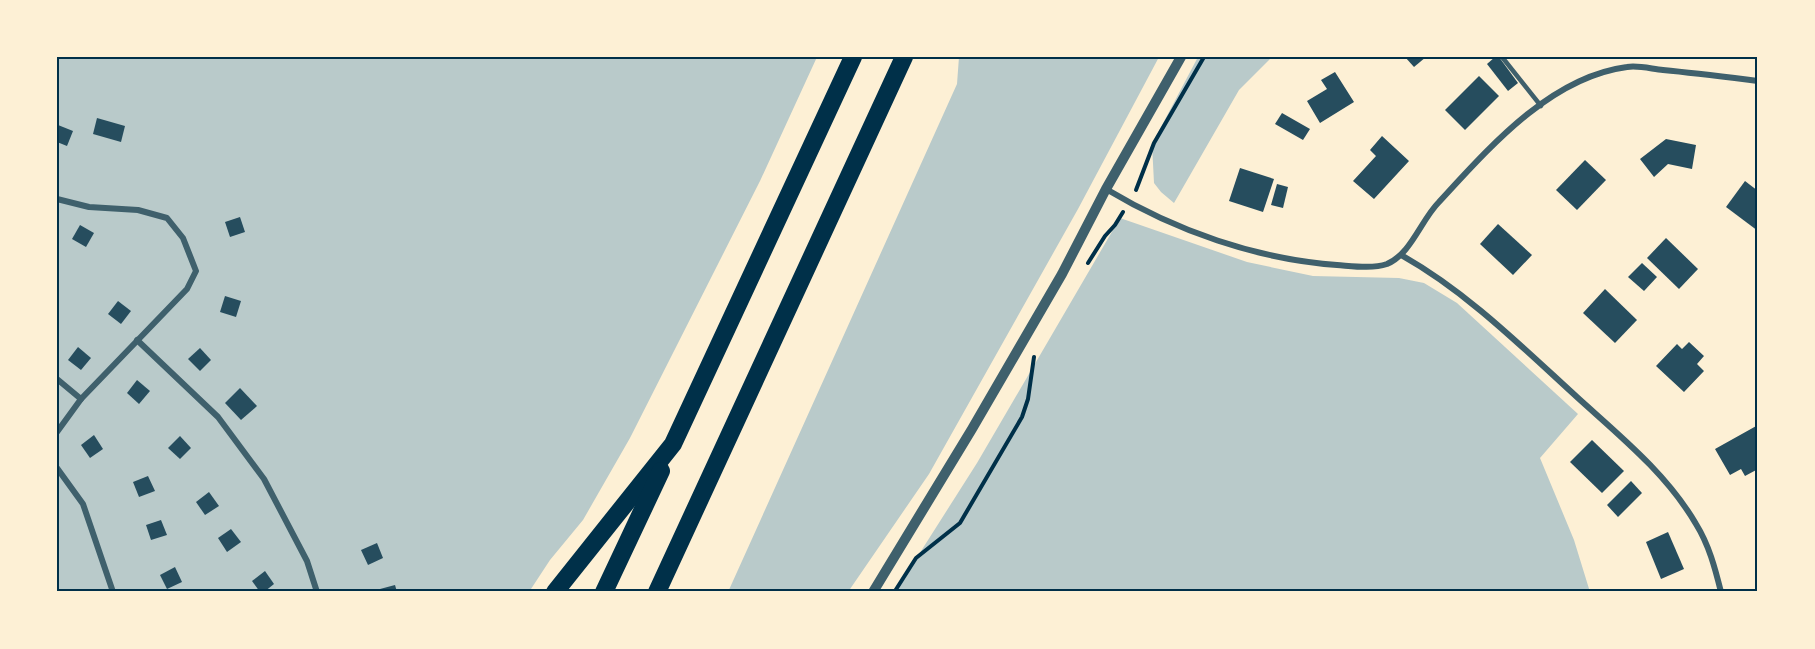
<svg xmlns="http://www.w3.org/2000/svg" width="1815" height="649" font-family="Raleway,sans-serif">
	<rect width="100%" height="100%" fill="#fdf0d5"/>
	<g fill="#b9caca">
		<path d="M57,57H817L760,181L630,438L583,520L550,560L529,592H57Z"/>
		<path d="M959,57H1159L1078,209L929,474L848,592H728L957,84Z"/>
		<path d="M1198,57H1272L1239,90L1174,203L1161,192L1154,183L1152,144Z"/>
		<path d="M1120,218L1247,262L1313,276L1399,278L1424,283L1457,303L1578,414L1540,458L1574,540L1590,592H895L977,463Z"/>
	</g>
	<g fill="#264d5e">
		<path d="M1405,57H1426L1414,67Z"/>
		<path d="M1495,57H1499L1518,83L1508,91L1487,64Z"/>
		<path d="M1335,72L1354,102L1320,123L1307,101L1327,89L1321,80Z"/>
		<path d="M1479,76L1499,96L1465,130L1445,110Z"/>
		<path d="M1282,113L1310,129L1303,140L1275,124Z"/>
		<path d="M97,118L125,126L121,142L93,134Z"/>
		<path d="M58,125L73,131L67,146L57,142Z"/>
		<path d="M1382,136L1409,161L1374,199L1353,181L1376,156L1370,150Z"/>
		<path d="M1666,139L1696,145L1692,169L1668,164L1654,177L1640,159Z"/>
		<path d="M1585,160L1606,180L1577,210L1556,190Z"/>
		<path d="M1240,168L1274,179L1263,212L1229,201Z"/>
		<path d="M1745,181L1758,191V231L1726,207Z"/>
		<path d="M1277,184L1288,187L1283,208L1271,205Z"/>
		<path d="M240,217L245,232L230,237L225,222Z"/>
		<path d="M1498,224L1532,255L1513,275L1480,244Z"/>
		<path d="M80,225L94,233L86,247L72,239Z"/>
		<path d="M1666,238L1698,269L1679,289L1647,258Z"/>
		<path d="M1642,263L1657,277L1644,291L1628,277Z"/>
		<path d="M1605,289L1637,320L1615,343L1583,313Z"/>
		<path d="M225,296L241,301L236,317L220,312Z"/>
		<path d="M118,301L131,311L121,324L108,314Z"/>
		<path d="M1689,342L1704,356L1697,364L1704,371L1684,392L1656,366L1677,344L1682,349Z"/>
		<path d="M78,347L91,358L81,370L68,360Z"/>
		<path d="M200,348L211,360L200,371L188,359Z"/>
		<path d="M137,380L150,391L139,404L127,393Z"/>
		<path d="M240,388L257,406L241,420L225,403Z"/>
		<path d="M1758,425V469L1745,476L1741,469L1730,475L1715,449Z"/>
		<path d="M94,435L103,449L90,458L81,445Z"/>
		<path d="M180,436L191,448L180,459L168,448Z"/>
		<path d="M1592,440L1624,471L1602,493L1570,462Z"/>
		<path d="M148,476L155,491L139,497L133,482Z"/>
		<path d="M1631,481L1642,493L1618,517L1607,505Z"/>
		<path d="M209,492L219,506L205,515L196,502Z"/>
		<path d="M161,520L167,535L151,540L146,525Z"/>
		<path d="M231,529L241,542L227,552L218,538Z"/>
		<path d="M1668,532L1684,569L1661,579L1646,542Z"/>
		<path d="M377,543L383,558L368,565L361,550Z"/>
		<path d="M175,567L182,582L167,589L160,575Z"/>
		<path d="M265,571L274,584L264,592H260L252,581Z"/>
		<path d="M395,585L397,592H380V589Z"/>
	</g>
	<g fill="none" stroke-linecap="round" stroke-linejoin="round">
		<g stroke="#003049" stroke-width="4">
			<path d="M1136,190L1154,143L1204,57"/>
			<path d="M1088,263L1105,236L1115,225L1123,212"/>
			<path d="M895,591L916,558L960,523L1022,417L1028,399L1034,357"/>
		</g>
		<path stroke="#3f606c" stroke-width="4.5" d="M1502,57L1541,106"/>
		<g stroke="#3f606c" stroke-width="6">
			<path d="M1106,189C1176,231 1256,259 1337,265C1352,266 1372,269 1387,264C1411,254 1421,220 1439,202C1489,148 1550,77 1627,67C1638,65 1652,69 1663,70C1695,73 1726,77 1758,81"/>
			<path d="M57,199L89,207L138,210L167,218L183,238L196,271L187,289L81,399L57,432"/>
			<path d="M1401,255C1467,292 1522,347 1578,398C1620,436 1667,474 1696,524C1709,545 1715,568 1721,592"/>
			<path d="M137,340L218,417L264,479L307,561L317,592"/>
			<path d="M57,379L81,399"/>
			<path d="M57,468L83,504L113,592"/>
		</g>
		<path stroke="#3f606c" stroke-width="10" d="M873,592L972,429L1062,274L1106,189L1181,57"/>
		<g stroke="#003049" stroke-width="18">
			<path d="M555,592L673,444L853,57"/>
			<path d="M604,592L661,471"/>
			<path d="M657,592L904,57"/>
		</g>
	</g>
	<rect width="1815" height="649" fill="none" stroke="#fdf0d5" stroke-width="117"/>
	<rect x="58" y="58" width="1698" height="532" fill="none" stroke="#003049" stroke-width="2"/>
</svg>
